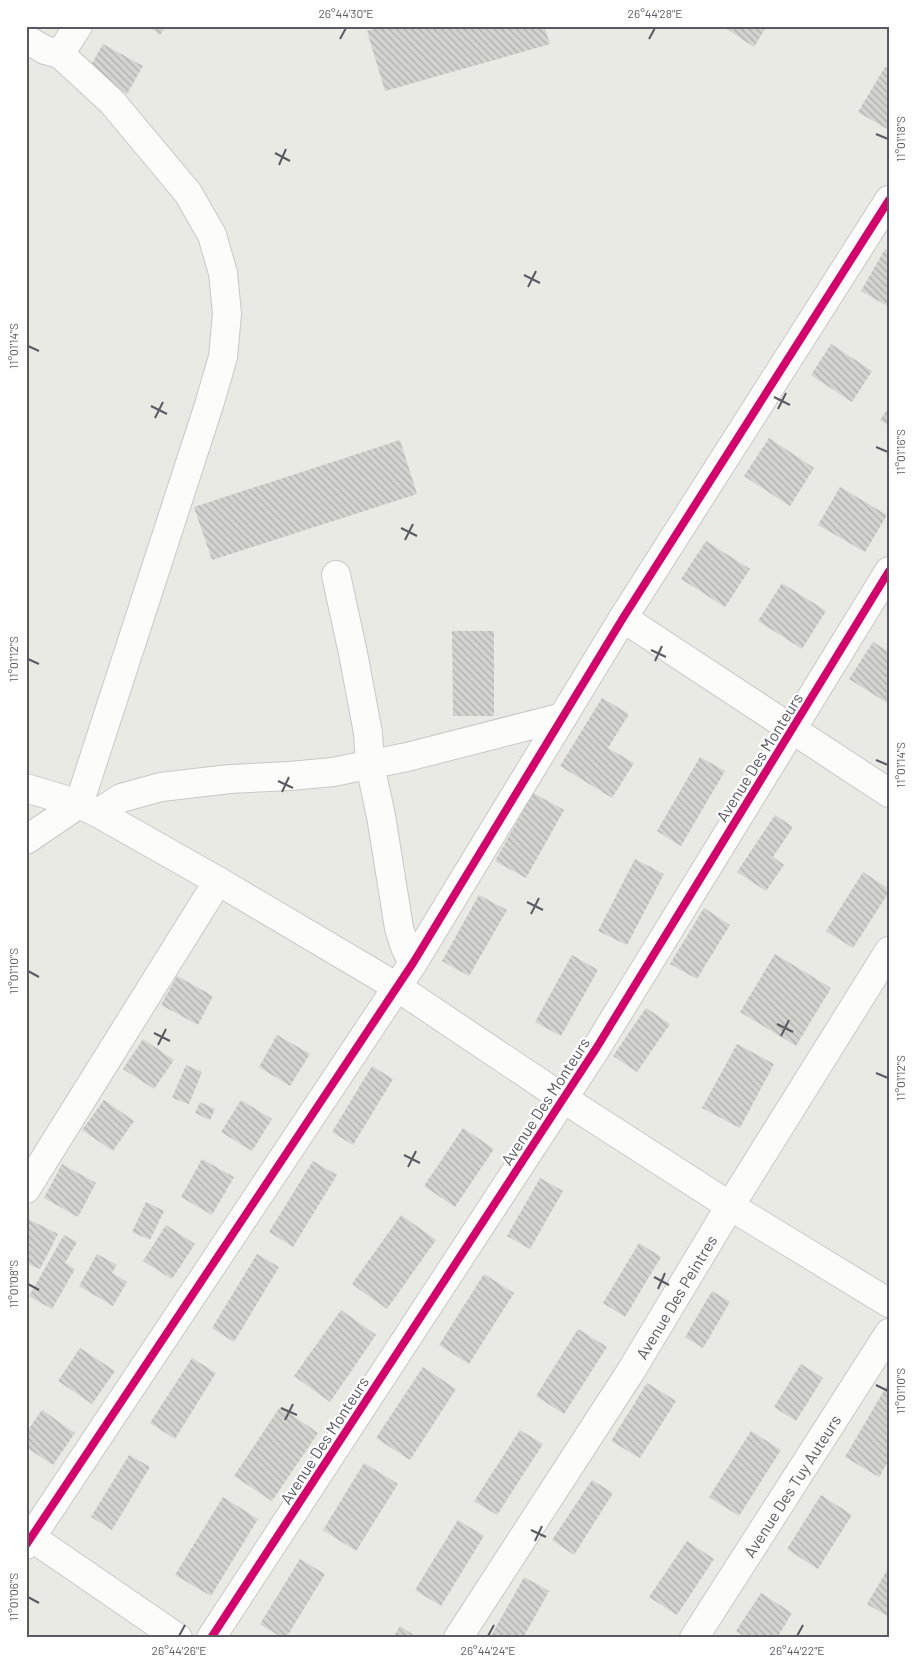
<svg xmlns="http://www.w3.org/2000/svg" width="915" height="1664" font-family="Barlow,sans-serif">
	<defs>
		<pattern id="building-back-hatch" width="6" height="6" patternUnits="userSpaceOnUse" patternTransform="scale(1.25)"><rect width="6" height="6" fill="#d3d3cf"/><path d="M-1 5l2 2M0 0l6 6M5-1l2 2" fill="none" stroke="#aeaeab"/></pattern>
	</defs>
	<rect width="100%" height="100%" fill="#eaeae4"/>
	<g fill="url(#building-back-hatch)">
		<path d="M148,26H166L160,35Z"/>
		<path d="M384,26H544L550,44L385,91L367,31Z"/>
		<path d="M722,26H767L754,47Z"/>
		<path d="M103,44L143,66L127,94L87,72Z"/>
		<path d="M885,67L889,69V130L858,112Z"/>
		<path d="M885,249L889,251V307L861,291Z"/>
		<path d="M831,344L872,371L852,402L811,375Z"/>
		<path d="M889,407V426L880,420Z"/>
		<path d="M769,438L814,468L790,506L744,476Z"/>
		<path d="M400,440L417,494L212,560L194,507Z"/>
		<path d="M840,487L887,515L865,552L818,525Z"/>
		<path d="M706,541L750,569L725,607L681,579Z"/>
		<path d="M782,583L826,611L802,649L758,621Z"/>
		<path d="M452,631H494V716H453Z"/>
		<path d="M873,642L889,652V704L849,679Z"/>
		<path d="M602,698L629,714L608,748L634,763L612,798L560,766Z"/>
		<path d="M700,757L725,771L681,846L657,831Z"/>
		<path d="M533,793L564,810L526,878L495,861Z"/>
		<path d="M775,815L793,827L773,857L784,865L766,891L737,872Z"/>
		<path d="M635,859L664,874L627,945L598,931Z"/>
		<path d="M863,872L889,889V892L853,948L826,931Z"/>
		<path d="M479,895L507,910L469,976L442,961Z"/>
		<path d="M704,908L730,925L697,979L670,964Z"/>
		<path d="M775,954L831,988L796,1046L740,1012Z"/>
		<path d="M572,955L598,970L561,1036L535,1022Z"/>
		<path d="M177,976L213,996L198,1025L161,1005Z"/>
		<path d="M646,1008L670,1024L637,1072L613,1056Z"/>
		<path d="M277,1035L310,1054L290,1086L259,1067Z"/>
		<path d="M143,1039L174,1060L154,1089L123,1069Z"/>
		<path d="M737,1044L774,1064L740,1128L702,1108Z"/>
		<path d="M186,1065L202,1072L189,1104L172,1098Z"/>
		<path d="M372,1066L393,1079L353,1145L332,1132Z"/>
		<path d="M104,1100L134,1121L113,1151L82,1130Z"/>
		<path d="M241,1100L272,1119L252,1151L221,1132Z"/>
		<path d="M200,1102L215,1109L210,1120L195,1113Z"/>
		<path d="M463,1128L494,1149L455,1207L424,1186Z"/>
		<path d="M202,1159L234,1177L212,1215L181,1197Z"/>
		<path d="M313,1161L337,1175L293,1247L269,1232Z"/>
		<path d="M62,1164L96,1183L78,1217L44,1198Z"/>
		<path d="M540,1178L563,1191L530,1249L507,1236Z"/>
		<path d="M146,1202L164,1211L150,1240L132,1232Z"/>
		<path d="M401,1215L436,1240L387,1309L352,1284Z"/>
		<path d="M26,1218L58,1234L40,1269L26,1263Z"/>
		<path d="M166,1225L195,1244L172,1279L143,1261Z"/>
		<path d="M64,1235L77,1242L65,1263L75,1269L52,1309L29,1296Z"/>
		<path d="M639,1243L661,1257L625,1317L603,1303Z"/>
		<path d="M97,1254L117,1265L112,1273L127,1282L113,1306L79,1286Z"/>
		<path d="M257,1254L279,1267L234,1342L212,1328Z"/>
		<path d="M484,1274L514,1293L469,1364L439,1345Z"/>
		<path d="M712,1291L730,1302L703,1348L685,1337Z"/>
		<path d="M341,1310L376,1335L330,1402L294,1376Z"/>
		<path d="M578,1329L607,1347L564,1414L536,1396Z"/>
		<path d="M80,1348L115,1371L92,1404L58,1381Z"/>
		<path d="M192,1358L216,1373L175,1439L150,1423Z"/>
		<path d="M801,1364L823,1378L796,1421L774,1407Z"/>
		<path d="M423,1367L456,1389L410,1460L376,1438Z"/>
		<path d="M889,1382V1460L879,1477L845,1457Z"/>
		<path d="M647,1383L676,1401L640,1458L611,1441Z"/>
		<path d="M280,1407L318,1433L272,1501L234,1476Z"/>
		<path d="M42,1410L75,1433L53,1465L26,1447V1433Z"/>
		<path d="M520,1430L543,1444L497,1515L474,1501Z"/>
		<path d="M751,1431L781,1450L739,1516L709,1497Z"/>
		<path d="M129,1455L150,1467L112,1530L91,1517Z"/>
		<path d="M364,1463L398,1484L356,1551L323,1530Z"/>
		<path d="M592,1480L613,1493L574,1555L552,1540Z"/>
		<path d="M821,1495L852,1515L818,1569L787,1549Z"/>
		<path d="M223,1497L258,1519L211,1596L175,1575Z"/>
		<path d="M458,1520L484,1536L441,1606L415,1590Z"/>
		<path d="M687,1541L714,1559L677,1615L649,1597Z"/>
		<path d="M300,1559L325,1574L286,1638H283L260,1624Z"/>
		<path d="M889,1567V1617L867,1604Z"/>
		<path d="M524,1577L549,1591L523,1638H490Z"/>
		<path d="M761,1593L792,1613L777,1638H747L736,1631Z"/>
		<path d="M400,1626L418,1638H393Z"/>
	</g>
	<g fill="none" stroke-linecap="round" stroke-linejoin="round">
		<g stroke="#c8c8c8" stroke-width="30">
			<g id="minor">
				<path d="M26,39L45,50L60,54L112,102L188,193L212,235L223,273L227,314L223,357L209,405L79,804L26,840"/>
				<path d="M60,54L78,26"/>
				<path d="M336,575L353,653L368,733L370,765L381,816L399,928L405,947L413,963"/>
				<path d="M623,618L889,793"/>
				<path d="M26,788L79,804L98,813L218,881L397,987L564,1099L730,1206L889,1303"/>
				<path d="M98,813L121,798L161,787L230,779L290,776L333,772L407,757L563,717"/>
				<path d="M26,1189L218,881"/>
				<path d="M31,1537L178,1638"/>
				<path d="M26,1545L413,963L623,618L889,200"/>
				<path d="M211,1638L597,1047L889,571"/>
				<path id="s1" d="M458,1638L631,1371L730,1206L889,951"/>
				<path id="s2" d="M694,1638L889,1333"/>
			</g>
		</g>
		<use href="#minor" stroke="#fcfcfb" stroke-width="28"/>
		<g stroke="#fff" stroke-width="11">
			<g id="cycleway">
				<path d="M26,1545L413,963L623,618L889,200"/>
				<path d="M211,1638L597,1047L889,571"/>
			</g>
		</g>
		<use href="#cycleway" stroke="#d6006c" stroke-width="8"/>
	</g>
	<path fill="none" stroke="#5a5b62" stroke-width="2" d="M340,39L346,28M649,39L655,28M876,134L888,139M275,153L290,161M279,165L286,149M524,275L540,283M528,287L536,271M28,346L39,351M774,397L790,405M151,406L167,414M778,409L786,393M155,418L163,402M876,447L888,452M401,528L417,536M405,540L413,524M651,650L666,657M28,659L39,664M655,661L662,646M876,760L888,765M278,781L293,788M282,792L289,777M527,902L543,910M531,914L539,898M28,971L39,977M777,1024L793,1032M154,1033L170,1041M781,1036L789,1020M158,1045L166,1029M876,1073L888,1078M404,1155L420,1163M408,1167L416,1151M654,1277L669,1285M28,1284L39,1290M658,1289L665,1273M876,1385L888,1391M281,1408L297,1415M285,1420L293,1404M531,1530L546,1537M535,1541L542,1526M28,1597L39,1603M179,1636L185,1625M488,1636L494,1625M797,1636L803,1625"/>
	<g text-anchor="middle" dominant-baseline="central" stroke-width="4.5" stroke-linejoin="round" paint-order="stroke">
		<g font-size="16" fill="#5a5b62" stroke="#fff">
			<text transform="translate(759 757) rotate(-58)">Avenue Des Monteurs</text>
			<text transform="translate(545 1101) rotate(-57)">Avenue Des Monteurs</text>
			<text stroke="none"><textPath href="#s1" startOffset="405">Avenue Des Peintres</textPath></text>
			<text transform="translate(324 1440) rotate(-57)">Avenue Des Monteurs</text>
			<text stroke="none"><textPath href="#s2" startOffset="181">Avenue Des Tuy Auteurs</textPath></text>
		</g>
	</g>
	<rect width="915" height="1664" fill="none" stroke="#ffffff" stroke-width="55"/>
	<rect x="28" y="28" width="860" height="1608" fill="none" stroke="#5a5b62" stroke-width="2"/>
	<g font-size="12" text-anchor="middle" fill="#5a5b62">
		<text x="346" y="18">26°44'30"E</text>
		<text x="655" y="18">26°44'28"E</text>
		<text transform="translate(901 139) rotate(-90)" y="4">11°01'18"S</text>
		<text transform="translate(14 346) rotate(-90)" y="4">11°01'14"S</text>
		<text transform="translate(901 452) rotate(-90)" y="4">11°01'16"S</text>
		<text transform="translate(14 659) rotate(-90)" y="4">11°01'12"S</text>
		<text transform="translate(901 765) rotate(-90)" y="4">11°01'14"S</text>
		<text transform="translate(14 971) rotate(-90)" y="4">11°01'10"S</text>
		<text transform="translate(901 1078) rotate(-90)" y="4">11°01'12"S</text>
		<text transform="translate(14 1284) rotate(-90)" y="4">11°01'08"S</text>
		<text transform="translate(901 1391) rotate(-90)" y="4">11°01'10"S</text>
		<text transform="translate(14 1597) rotate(-90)" y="4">11°01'06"S</text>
		<text x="179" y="1655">26°44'26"E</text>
		<text x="488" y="1655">26°44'24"E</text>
		<text x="797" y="1655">26°44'22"E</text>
	</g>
</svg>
